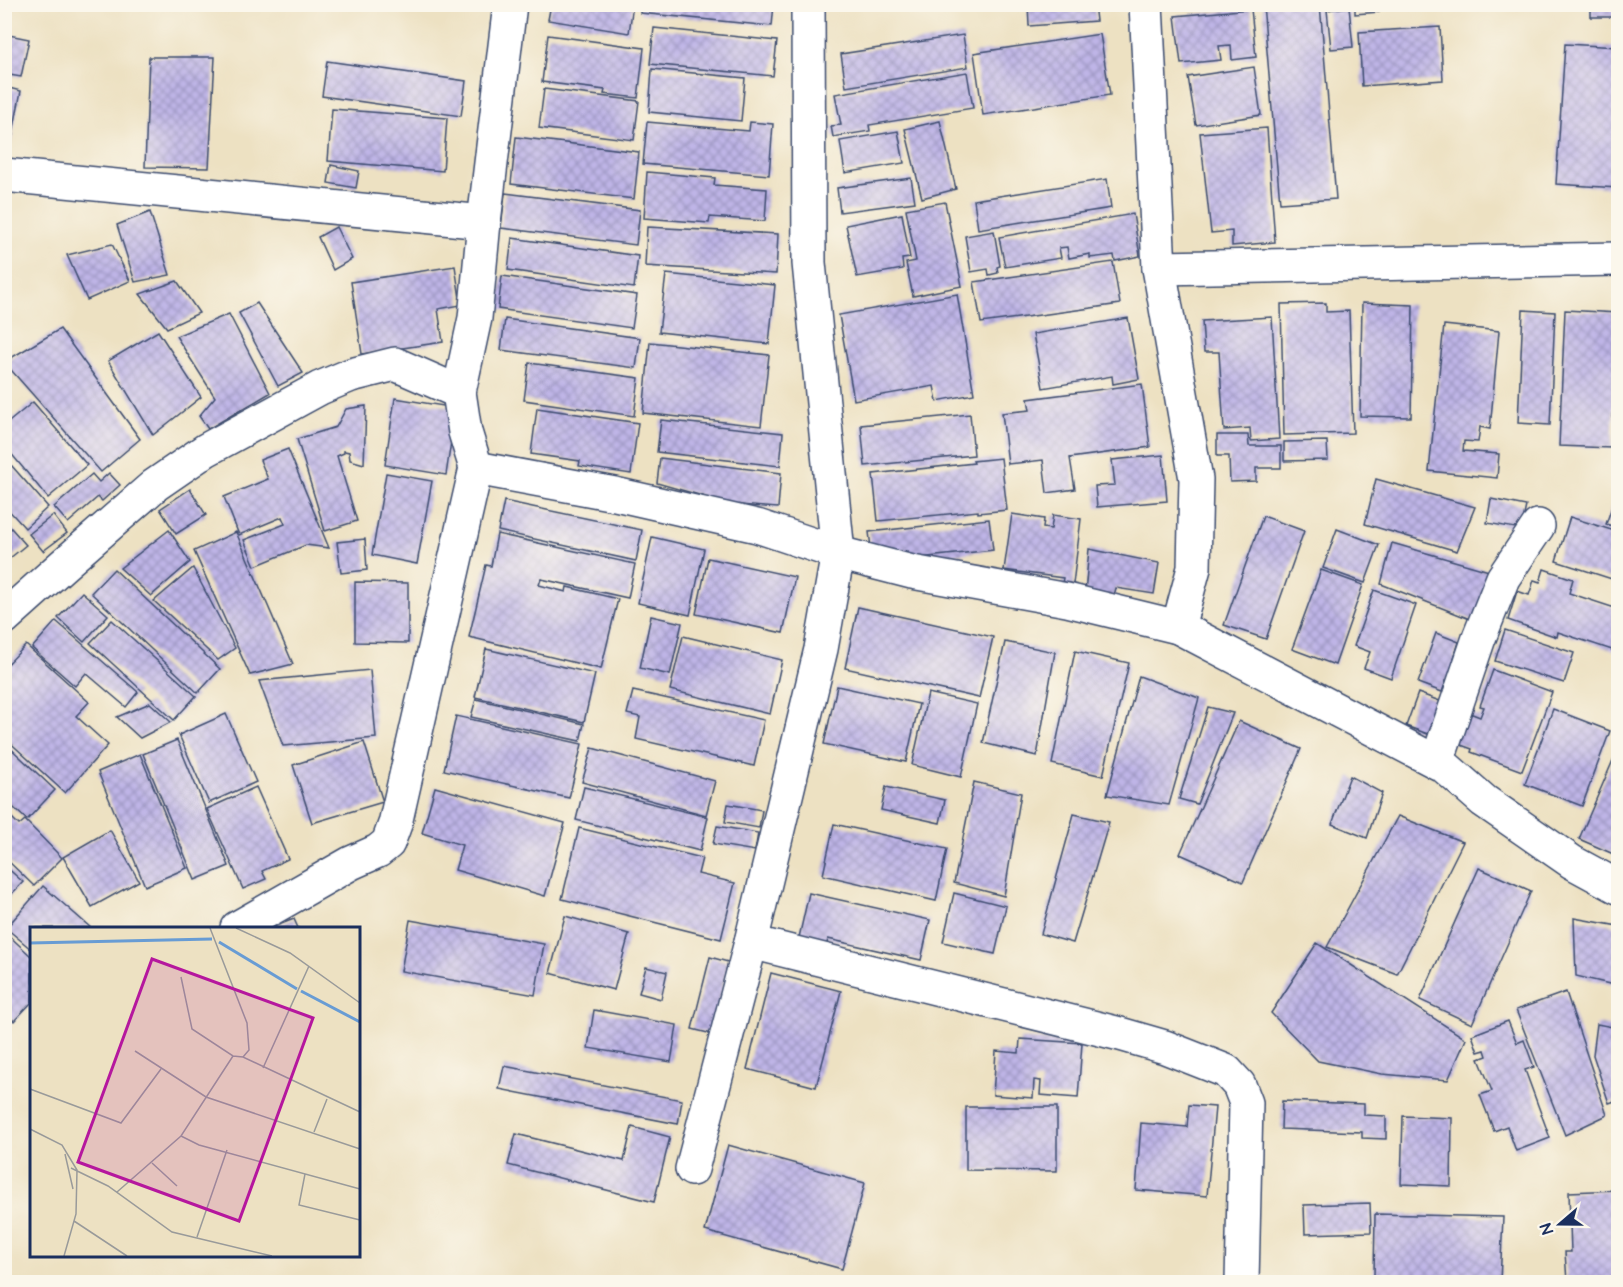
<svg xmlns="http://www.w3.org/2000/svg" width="1623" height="1287" font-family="'Architects Daughter',sans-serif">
	<defs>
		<pattern id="building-cross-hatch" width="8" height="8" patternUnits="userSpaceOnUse" patternTransform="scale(1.5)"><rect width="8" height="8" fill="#bfb5e7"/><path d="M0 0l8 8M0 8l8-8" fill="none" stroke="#9a94be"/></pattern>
	</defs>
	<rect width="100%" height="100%" fill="#fbf7ec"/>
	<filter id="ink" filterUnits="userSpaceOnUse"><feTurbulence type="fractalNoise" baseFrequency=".0167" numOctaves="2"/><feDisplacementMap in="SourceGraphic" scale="12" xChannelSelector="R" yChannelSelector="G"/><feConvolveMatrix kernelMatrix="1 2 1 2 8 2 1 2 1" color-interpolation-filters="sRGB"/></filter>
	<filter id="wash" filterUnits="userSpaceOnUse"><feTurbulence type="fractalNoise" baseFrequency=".008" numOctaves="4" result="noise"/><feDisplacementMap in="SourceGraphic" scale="24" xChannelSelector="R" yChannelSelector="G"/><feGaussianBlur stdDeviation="1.35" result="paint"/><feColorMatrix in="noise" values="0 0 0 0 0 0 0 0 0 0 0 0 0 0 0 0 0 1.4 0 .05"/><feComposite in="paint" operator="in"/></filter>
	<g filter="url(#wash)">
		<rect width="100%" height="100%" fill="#ede1c2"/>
		<g id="blocks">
			<g fill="url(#building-cross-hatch)">
				<path d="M551,4H633L629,33L548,20Z"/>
				<path d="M640,4H774L772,26L640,13Z"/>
				<path d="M1028,4H1094L1096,21L1029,26Z"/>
				<path d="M1263,4H1320L1336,199L1280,203Z"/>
				<path d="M1355,4H1378L1379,12L1355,14Z"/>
				<rect x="1591" y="4" width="27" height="13"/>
				<path d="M1349,7L1353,47L1331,49L1327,10Z"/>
				<path d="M1251,9L1256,57L1232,60L1231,45L1219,46L1221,60L1181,64L1175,16Z"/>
				<path d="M1440,27L1443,80L1362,86L1359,32Z"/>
				<path d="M654,28L777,41L773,76L650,64Z"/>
				<path d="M4,34L29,39L21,77L4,74Z"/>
				<path d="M1100,34L1110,95L983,115L974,53Z"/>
				<path d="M548,35L644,48L638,98L604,94L605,90L542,82Z"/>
				<path d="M963,35L968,67L846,87L841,54Z"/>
				<path d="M1565,44L1618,47V188L1556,184Z"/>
				<path d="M149,57H215L209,168L145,167Z"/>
				<path d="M327,61L466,81L461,116L322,96Z"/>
				<path d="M1254,67L1261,115L1196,125L1188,77Z"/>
				<path d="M652,69L745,78L741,121L649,112Z"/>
				<path d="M967,72L973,108L869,125L870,131L833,137L831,126L841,125L835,94Z"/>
				<path d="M5,87L21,91L7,164L5,163Z"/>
				<path d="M544,89L639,101L634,140L539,128Z"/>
				<path d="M332,109L447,118L443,171L328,161Z"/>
				<path d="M940,121L956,189L922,198L905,129Z"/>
				<path d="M647,122L749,131L750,122L773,124L769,175L643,164Z"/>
				<path d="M1267,128L1275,242L1232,246V231L1211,233L1200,133Z"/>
				<path d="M898,131L904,163L845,173L840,141Z"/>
				<path d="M516,137L639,152L634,199L511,184Z"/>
				<path d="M331,165L359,171L356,188L328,183Z"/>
				<path d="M647,172L715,178L714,185L767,189L765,221L710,217L709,223L644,218Z"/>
				<path d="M911,178L915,202L840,212L837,188Z"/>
				<path d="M1107,179L1111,208L978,229L974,200Z"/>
				<path d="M505,193L640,210L636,245L501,228Z"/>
				<path d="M945,202L962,286L913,296L906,263L916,261L906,209Z"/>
				<path d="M150,212L170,275L135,282L117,225Z"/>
				<path d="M902,214L910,258L902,259L903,269L857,277L846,225Z"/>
				<path d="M1133,214L1140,256L1115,261L1114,255L1090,258V254L1069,258L1067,247L1059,248L1061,258L1005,267L999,237Z"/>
				<path d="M336,227L352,259L333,270L318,237Z"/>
				<path d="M647,227L778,234L776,274L645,266Z"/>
				<path d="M994,231L1000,266L997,267L998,273L989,275L988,269L971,272L965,236Z"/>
				<path d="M512,238L638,256L634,288L508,270Z"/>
				<path d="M112,244L130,281L87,300L67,255Z"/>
				<path d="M1113,262L1120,304L981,323L974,282Z"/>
				<path d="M455,266L461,305L438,309L443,342L362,354L351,282Z"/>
				<path d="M666,274L775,285L769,344L659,332Z"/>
				<path d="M502,276L637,295L632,328L498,309Z"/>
				<path d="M177,281L199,313L167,328L140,294Z"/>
				<path d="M957,294L974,394L937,401L934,386L854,400L839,315Z"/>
				<path d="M257,303L303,373L278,386L239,313Z"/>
				<path d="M1326,303V312L1349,311L1353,433L1284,435L1281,304Z"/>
				<path d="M1362,303L1413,305L1411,417L1360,416Z"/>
				<path d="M1523,310L1555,312L1550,425L1518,423Z"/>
				<path d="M1565,310L1618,313L1612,448L1559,446Z"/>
				<path d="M229,314L270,393L208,429L199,416L215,397L176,336Z"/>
				<path d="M1272,317L1279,439L1251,441L1250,428L1224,430L1219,352H1204L1202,321Z"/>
				<path d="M1128,318L1139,379L1113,384L1112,376L1043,388L1033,334Z"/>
				<path d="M505,319L640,338L636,368L501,350Z"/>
				<path d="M1444,325L1499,331L1490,429L1480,427L1478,442L1464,441L1463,451L1499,454L1497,478L1429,471Z"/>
				<path d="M60,329L140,439L101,472L4,362Z"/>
				<path d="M158,331L201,397L153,435L108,361Z"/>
				<path d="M650,342L769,355L761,426L643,413Z"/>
				<path d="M529,363L639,378L634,416L524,400Z"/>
				<path d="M1142,384L1150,447L1070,458L1075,489L1047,493L1043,460L1008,464L1002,413L1030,410L1028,399Z"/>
				<path d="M395,398L456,408L446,475L385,465Z"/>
				<path d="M33,402L87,465L48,498L4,445V426Z"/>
				<path d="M366,406L364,464L350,460L349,452L344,451V453L337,456L357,521L325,531L297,439L336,427L346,409Z"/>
				<path d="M537,408L638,423L631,474L579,466L580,461L531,454Z"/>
				<path d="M970,414L974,455L865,466L861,425Z"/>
				<path d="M661,420L783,433L780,466L657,452Z"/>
				<path d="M1217,435H1248L1249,446H1281V468H1256V481L1230,482L1229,456H1217Z"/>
				<path d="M1327,441L1328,460L1284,461V442Z"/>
				<path d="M288,449L329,548L306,545L255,566L244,540L285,524L282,517L239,535L224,497L268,479L260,460Z"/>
				<path d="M1163,455L1167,501L1097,507L1095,486L1115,485L1112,460Z"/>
				<path d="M4,457L48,507L25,528L4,505Z"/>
				<path d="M660,458L781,473L778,508L702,502L703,496L657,483Z"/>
				<path d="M1001,458L1007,510L978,513V511L878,521L873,474L974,463L973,461Z"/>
				<path d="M109,473L120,485L102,501L98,497L68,523L54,507L92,474L99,482Z"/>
				<path d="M386,473L432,481L417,564L372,555Z"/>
				<path d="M1376,479L1475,507L1457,551L1365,524Z"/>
				<path d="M190,489L206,515L176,534L160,509Z"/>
				<path d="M1491,499L1526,506L1521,529L1487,523Z"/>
				<path d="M504,501L642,530L636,561L498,531Z"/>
				<path d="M1614,501L1618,503V528L1606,524Z"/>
				<path d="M1012,514L1044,519L1043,528L1051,529L1053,515L1081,519L1072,592L1061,590L1063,578L1004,570Z"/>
				<path d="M53,515L67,533L43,551L29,534Z"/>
				<path d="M1263,516L1304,531L1266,639L1224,625Z"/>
				<path d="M1570,517L1618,532V581L1556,561Z"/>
				<path d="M989,519L993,550L909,559L908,551L872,555L869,532Z"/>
				<path d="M4,520L26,545L4,563Z"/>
				<path d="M1337,529L1379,545L1365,583L1323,568Z"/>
				<path d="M169,530L190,562L151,596L120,568Z"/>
				<path d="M236,532L293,664L250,675L194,551Z"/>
				<path d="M497,534L635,564L628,598L541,579L539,585L566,592L567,587L618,599L601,669L469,637L486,565L491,566Z"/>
				<path d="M652,537L704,549L690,615L638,603Z"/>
				<path d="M365,539L367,570L341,573L337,542Z"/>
				<path d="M1392,543L1496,573L1480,623L1381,584Z"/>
				<path d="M1089,549L1159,563L1154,594L1116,588L1113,599L1085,593Z"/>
				<path d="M708,558L795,577L783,633L696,614Z"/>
				<path d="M193,568L235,648L218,660L154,601Z"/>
				<path d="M114,569L220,669L198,693L91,593Z"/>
				<path d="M1544,569L1573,579L1569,593L1618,609V652L1558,632L1557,637L1508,620L1517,591L1529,595L1534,580L1540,582Z"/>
				<path d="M1321,570L1363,585L1335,665L1292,649Z"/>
				<path d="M355,582L408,583V643L355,642Z"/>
				<path d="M1374,590L1416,605L1391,678L1364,668L1370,652L1354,646Z"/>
				<path d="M82,592L108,615L84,642L58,618Z"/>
				<path d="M858,607L993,637L979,698L845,668Z"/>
				<path d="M651,616L682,623L670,675L640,668Z"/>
				<path d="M112,620L196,696L174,720L90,643Z"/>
				<path d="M56,621L138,692L126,707L86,673L75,686L32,648Z"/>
				<path d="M1505,630L1574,653L1564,683L1495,661Z"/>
				<path d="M1436,633L1459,642L1454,658L1466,663L1458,686L1446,681L1442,692L1418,683Z"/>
				<path d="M683,636L782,660L770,714L670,690Z"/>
				<path d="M1005,642L1055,652L1037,756L983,743Z"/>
				<path d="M26,645L89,702L76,716L108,745L65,793L4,737V668Z"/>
				<path d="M486,649L595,674L584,722L475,697Z"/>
				<path d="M1075,651L1129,663L1103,776L1052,764Z"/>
				<path d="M370,670L376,738L283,746L259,681Z"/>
				<path d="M1493,670L1552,692L1522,771L1471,752L1472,749L1450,741L1462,710L1480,717L1484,707L1480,706Z"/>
				<path d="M1139,676L1199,698L1169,805L1107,795Z"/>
				<path d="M837,686L919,704L906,762L824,744Z"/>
				<path d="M633,691L764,720L754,766L636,739L640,717L627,714Z"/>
				<path d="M928,693L977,704L961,777L912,765Z"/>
				<path d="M1418,693L1448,704L1436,737L1406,726Z"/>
				<path d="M476,699L584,724L580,741L471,717Z"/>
				<path d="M150,703L171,722L140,738L117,717Z"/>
				<path d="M1208,707L1233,713L1197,804L1179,799Z"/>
				<path d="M1553,709L1610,731L1582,806L1525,784Z"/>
				<path d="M226,714L256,782L209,803L179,735Z"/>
				<path d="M456,716L582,744L569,798L444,770Z"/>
				<path d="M1239,721L1301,749L1243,882L1180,854Z"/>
				<path d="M177,740L229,866L195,880L143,754Z"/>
				<path d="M4,742L55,790L27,820L4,799Z"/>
				<path d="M364,742L383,802L312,823L293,765Z"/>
				<path d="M592,748L715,781L706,815L582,782Z"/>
				<path d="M140,754L187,868L145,886L98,772Z"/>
				<path d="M1614,758L1618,760V856L1579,839Z"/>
				<path d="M1350,776L1382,793L1367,838L1332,824Z"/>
				<path d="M974,782L1021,793L1004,896L954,883Z"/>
				<path d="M256,787L288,859L262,871L266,879L243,889L207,809Z"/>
				<path d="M435,787L565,823L545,896L455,870L462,845L422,833Z"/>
				<path d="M584,787L708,817L700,851L576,820Z"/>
				<path d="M886,787L945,800L940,823L881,810Z"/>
				<path d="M728,804L762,810L759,828L725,822Z"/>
				<path d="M4,810L19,825L25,820L62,858L34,886L4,857Z"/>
				<path d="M1074,814L1109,822L1073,943L1041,934Z"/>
				<path d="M1398,816L1463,842L1397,974L1327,947Z"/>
				<path d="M834,824L947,849L936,901L823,875Z"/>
				<path d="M717,826L758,833L755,851L713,844Z"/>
				<path d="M579,828L702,858L698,874L735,883L721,939L562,899Z"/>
				<path d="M110,830L139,881L92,907L63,857Z"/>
				<path d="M4,865L23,882L4,902Z"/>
				<path d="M1479,868L1531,891L1472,1024L1420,1000Z"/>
				<path d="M43,886L91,928H32V950L6,928Z"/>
				<path d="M809,893L930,920L921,960L828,939L826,948L798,942Z"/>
				<path d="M954,893L1006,906L995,954L943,942Z"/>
				<path d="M565,916L629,934L614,990L550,973Z"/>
				<path d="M1574,918L1618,926V986L1576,976Z"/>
				<path d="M294,919L298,928H271Z"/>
				<path d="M410,920L544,944L535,995L401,971Z"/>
				<path d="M5,932L32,957V1002L14,1021L5,1012Z"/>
				<path d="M1317,943L1466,1039L1448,1080L1382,1074L1318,1061L1271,1013Z"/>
				<path d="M710,957L728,962L712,1034L692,1029Z"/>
				<path d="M646,967L667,972L661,999L639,993Z"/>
				<path d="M771,973L841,991L816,1087L747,1069Z"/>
				<path d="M1566,992L1607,1115L1565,1135L1516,1010Z"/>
				<path d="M594,1010L677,1025L671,1062L588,1048Z"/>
				<path d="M1508,1021L1517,1043L1524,1040L1534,1067L1525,1070L1550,1138L1516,1151L1507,1126L1494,1131L1480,1095L1492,1091L1479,1059L1487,1056L1485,1050L1478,1052L1472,1035Z"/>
				<path d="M1597,1024L1618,1028V1100L1609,1103L1593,1055Z"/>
				<path d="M1020,1039L1082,1043L1078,1098L1040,1095L1041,1081L1034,1080L1033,1098L993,1095L996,1051L1019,1053Z"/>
				<path d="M504,1066L682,1100L678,1124L499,1089Z"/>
				<path d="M1282,1101L1364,1104V1115L1386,1116V1139L1362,1138V1132L1281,1129Z"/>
				<path d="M1189,1105L1215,1107L1207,1196L1136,1190L1141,1123L1187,1127Z"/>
				<path d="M966,1107H1057V1171L966,1170Z"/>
				<path d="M1403,1116L1452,1118L1451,1186L1401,1184Z"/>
				<path d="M632,1127L670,1137L654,1202L508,1165L516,1134L624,1161Z"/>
				<path d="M728,1145L865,1183L842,1269L705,1231Z"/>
				<path d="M1618,1190V1282H1567L1565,1252H1571L1569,1192Z"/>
				<path d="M1370,1203L1371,1232L1305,1234L1304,1205Z"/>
				<path d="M1375,1214L1503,1217L1500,1282H1456L1374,1277Z"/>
			</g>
		</g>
	</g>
	<g filter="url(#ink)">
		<use href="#blocks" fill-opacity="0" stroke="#3a4a6d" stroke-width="1.5"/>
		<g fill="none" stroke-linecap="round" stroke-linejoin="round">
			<g stroke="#3a4a6d" stroke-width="36">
				<g id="minor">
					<path d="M1146,4L1159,268L1196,479L1194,568L1178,627"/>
					<path d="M4,175L484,222"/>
					<path d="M1159,268L1618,259"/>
					<path d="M476,468L615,494L757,526L838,553L912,572L1067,600L1178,627L1444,766L1484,801L1572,862L1618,887"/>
					<path d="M4,618L62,566L155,485L206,450L320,388L351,375L395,364L459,392"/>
					<path d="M1437,762L1479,638L1503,578L1538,526"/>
					<path d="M237,928L351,863L378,851L388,843L395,824L476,468L465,432L459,392L475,318L484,222L510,4"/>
					<path d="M751,942L1120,1034L1165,1047L1226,1071L1239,1085L1246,1103L1242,1282"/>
					<path d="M692,1169L751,942L821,649L838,553L809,263L808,4"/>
				</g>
			</g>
			<use href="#minor" stroke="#fff" stroke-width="33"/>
		</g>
	</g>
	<g transform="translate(30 927)">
		<rect width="330" height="330" fill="#ede1c2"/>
		<path fill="none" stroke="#689cd4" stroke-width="3" d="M189,15L267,62M0,16L182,12M271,64L330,95"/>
		<path fill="none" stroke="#999a9a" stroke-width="1.5" d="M180,1L217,96L219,123L213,130M206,1L260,26L330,76M151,50L162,102L203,129L213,130L330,185M105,124L176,170L330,222M233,141L279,39M0,162L91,196L131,142M0,202L32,218L47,243L46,287L34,329M284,205L297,172M151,209L169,218L330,262M35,227L43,262M122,236L147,259M41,241L78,259L142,305L242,329M275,247L269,278L330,293M87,265L151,209L203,129M44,294L97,329M167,310L197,223"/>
		<path fill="#b5179e" fill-opacity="0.15" stroke="#b5179e" stroke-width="3" d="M122,32L283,91L209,294L48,235Z"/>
		<rect width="330" height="330" fill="none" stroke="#1b2f5e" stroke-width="3"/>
	</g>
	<rect width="1623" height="1287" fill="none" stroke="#fbf7ec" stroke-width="24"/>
	<g transform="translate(1560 1224) rotate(250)" stroke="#fbf7ec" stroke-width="4.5" paint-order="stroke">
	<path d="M0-4.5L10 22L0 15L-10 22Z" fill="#1b2f5e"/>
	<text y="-9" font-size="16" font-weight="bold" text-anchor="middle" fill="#1b2f5e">N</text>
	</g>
</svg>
